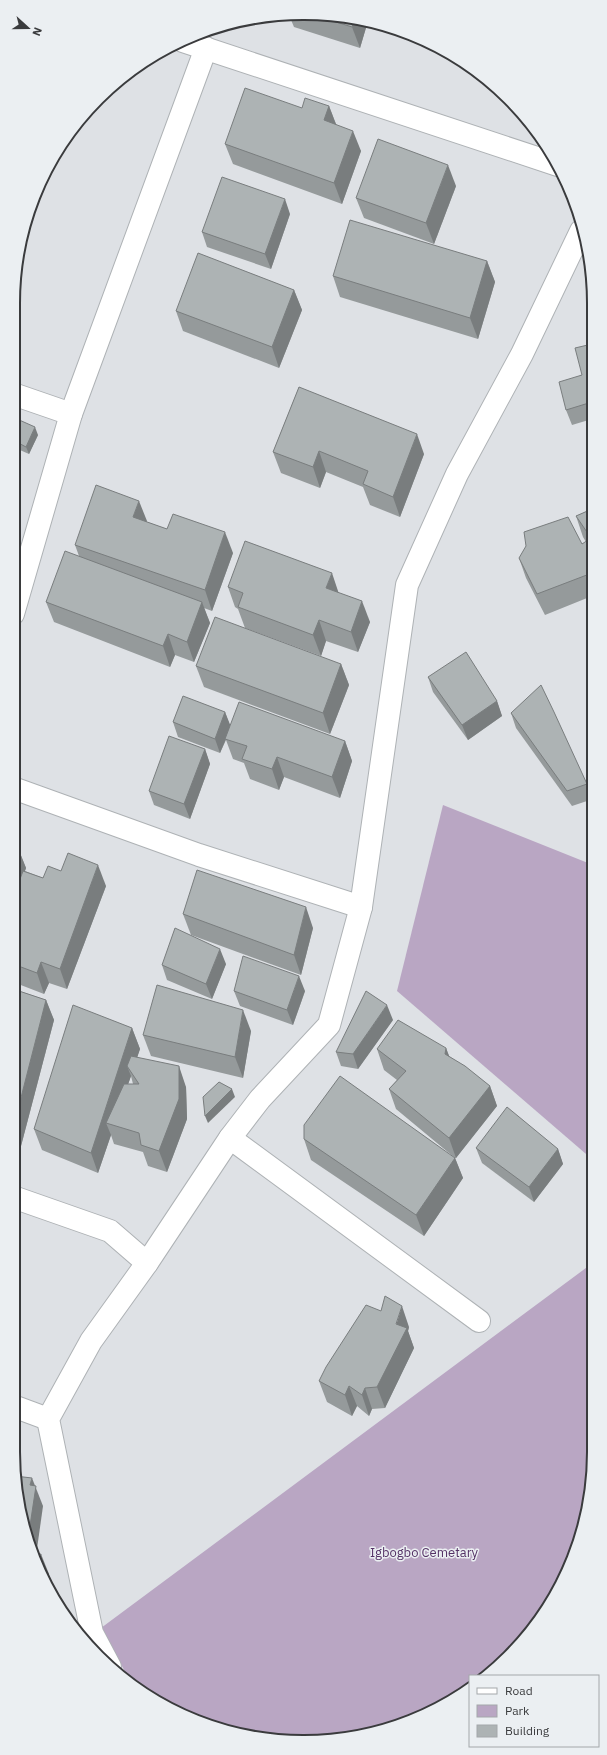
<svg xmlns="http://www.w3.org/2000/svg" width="607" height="1755" font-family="'IBM Plex Sans',sans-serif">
	<rect width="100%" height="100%" fill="#dee1e5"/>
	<g fill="#b9a6c3">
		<path d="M443,805L593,865V1160L397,991Z"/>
		<path d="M594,1262V1451L584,1526L545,1613L509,1657L486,1676H470V1689L465,1693L378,1732L323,1741L266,1740L175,1712L133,1686L101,1628Z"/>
	</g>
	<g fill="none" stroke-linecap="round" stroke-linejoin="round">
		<g stroke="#aeb2b5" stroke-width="24">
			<g id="minor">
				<path d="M183,41L558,165"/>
				<path d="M13,394L71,414"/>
				<path d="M13,614L71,414L206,48"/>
				<path d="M13,788L199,855L361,907"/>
				<path d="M230,1138L479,1321"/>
				<path d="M13,1197L110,1231L147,1263"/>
				<path d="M13,1406L48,1419"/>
				<path d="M110,1667L92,1633L48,1419L91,1341L147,1263L230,1138L260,1099L329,1025L361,907L407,585L457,474L522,354L581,231"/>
			</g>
		</g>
		<use href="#minor" stroke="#fff" stroke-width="22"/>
	</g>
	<g fill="#959a9b" fill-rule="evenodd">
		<path d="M322,14L368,21L360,48L294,27L289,15Z"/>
		<path d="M329,106L336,124L361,151L342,204L233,164L225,144L302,108Z"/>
		<path d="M456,186L434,244L364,218L356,198Z"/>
		<path d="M290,214L271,269L207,247L202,232Z"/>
		<path d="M487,261L495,282L478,339L340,297L333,276Z"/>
		<path d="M294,290L302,310L279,368L183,331L176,311Z"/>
		<path d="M592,344V419L572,425L566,410L582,375Z"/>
		<path d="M299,387L424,454L400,517L370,505L363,487L326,472L320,488L281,473L273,452Z"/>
		<path d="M13,427L38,435L29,454L13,447Z"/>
		<path d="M592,509V596L545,615L526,578L519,558L582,544L586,542L583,537L576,516Z"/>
		<path d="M147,521V522L233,553L212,611L204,608L210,623L194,662L175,655L170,667L54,622L46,602L79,556L75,545Z"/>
		<path d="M228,587L338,592L370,622L358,652L326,641L321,656L245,628L238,609L235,607Z"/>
		<path d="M341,664L349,685L330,734L204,687L196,666Z"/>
		<path d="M428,677L497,701L502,716L468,740L433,692Z"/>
		<path d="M225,712L230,726L345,741L352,761L340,798L284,777L279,790L250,779L244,763L233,759L226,740L220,753L178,737L173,722Z"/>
		<path d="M511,713L587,784L593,799L572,806L516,728Z"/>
		<path d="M205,749L210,764L190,819L154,805L149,791Z"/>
		<path d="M13,851L20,853L26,868L25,871L43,878L61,871L106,886L67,989L49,983L44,994L13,982Z"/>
		<path d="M183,914L313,928L301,975L191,935Z"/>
		<path d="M226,964L212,999L167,980L162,965Z"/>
		<path d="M13,989L46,1000L54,1020L21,1146L13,1144Z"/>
		<path d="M234,991H305L293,1025L240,1006Z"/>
		<path d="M393,1020L358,1069L341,1066L336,1052Z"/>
		<path d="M132,1028L140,1049L137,1057L186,1087L187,1119L167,1172L148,1166L143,1152L114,1144L111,1135L98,1173L42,1150L34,1129ZM131,1076L133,1084H128Z"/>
		<path d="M251,1031L243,1078L151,1056L143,1035Z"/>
		<path d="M446,1048L449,1056L490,1086L497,1106L456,1158H455L463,1178L424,1236L311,1160L304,1139L455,1158L396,1109L389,1089L397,1080L384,1070L377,1049Z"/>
		<path d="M476,1148L558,1149L563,1164L534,1202L482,1163Z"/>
		<path d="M409,1327L408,1331L414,1348L385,1408L372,1409L369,1416L357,1406L352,1416L327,1402L319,1381Z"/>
	</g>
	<g fill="#797d7e">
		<path d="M355,19L368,21L360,48L352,27Z"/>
		<path d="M329,106L337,127L324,120Z"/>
		<path d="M353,131L361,151L342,204L334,183Z"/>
		<path d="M448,165L456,186L434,244L426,223Z"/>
		<path d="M285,199L290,214L271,269L265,254Z"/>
		<path d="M487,261L495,282L478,339L470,318Z"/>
		<path d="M294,290L302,310L279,368L272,347Z"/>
		<path d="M35,427L38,435L29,454L26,447Z"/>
		<path d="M417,434L424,454L400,517L393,497Z"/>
		<path d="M319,451L326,472L320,488L313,467Z"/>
		<path d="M139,501L147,521L141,538L133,517Z"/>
		<path d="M225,532L233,553L212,611L205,590Z"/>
		<path d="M332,573L339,594L326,588Z"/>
		<path d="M362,601L370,622L358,652L351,632Z"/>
		<path d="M202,602L210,623L194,662L187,642Z"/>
		<path d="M319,620L326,641L321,656L313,635Z"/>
		<path d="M168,634L175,655L170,667L163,646Z"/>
		<path d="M341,664L349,685L330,734L323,713Z"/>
		<path d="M497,701L502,716L468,740L462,725Z"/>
		<path d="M225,712L231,727L220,753L215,739Z"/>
		<path d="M345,741L352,761L340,798L332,777Z"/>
		<path d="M205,749L210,764L190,819L184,804Z"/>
		<path d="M277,757L284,777L279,790L272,769Z"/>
		<path d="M20,853L26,868L13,903V873Z"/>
		<path d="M98,865L106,886L67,989L60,969Z"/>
		<path d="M306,907L313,928L301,975L294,955Z"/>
		<path d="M220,949L226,964L212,999L206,984Z"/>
		<path d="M41,962L49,983L44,994L37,973Z"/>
		<path d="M299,976L305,991L293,1025L287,1010Z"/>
		<path d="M46,1000L54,1020L21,1146L14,1125Z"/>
		<path d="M387,1005L393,1020L358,1069L353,1054Z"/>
		<path d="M243,1010L251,1031L243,1078L235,1057Z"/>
		<path d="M132,1028L140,1049L132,1073L127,1066L131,1076L114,1125L106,1123L111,1135L98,1173L91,1153Z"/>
		<path d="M446,1048L454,1069L445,1054Z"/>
		<path d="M179,1066L186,1087L187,1119L167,1172L159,1151Z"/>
		<path d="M490,1086L497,1106L456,1158L449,1138Z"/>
		<path d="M232,1089L235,1097L208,1123L205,1116Z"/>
		<path d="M558,1149L563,1164L534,1202L529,1187Z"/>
		<path d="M455,1158L463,1178L424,1236L416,1215Z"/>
		<path d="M402,1306L409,1327L408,1331L414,1348L385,1408L377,1387Z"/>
		<path d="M349,1386L357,1406L352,1416L345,1395Z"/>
		<path d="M365,1388L372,1409L369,1416L362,1395Z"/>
		<path d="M32,1478L43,1506L35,1563L28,1539L30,1485Z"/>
		<path d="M41,1554L49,1574L47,1582L39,1569Z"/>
	</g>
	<g fill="#adb3b4" stroke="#797d7e">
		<path d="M311,14H322L355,19L352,27Z"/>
		<path d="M245,88L302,108L305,98L329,106L324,120L353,131L334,183L225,144Z"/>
		<path d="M378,139L448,165L426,223L356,198Z"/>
		<path d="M222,177L285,199L265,254L202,232Z"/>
		<path d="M350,220L487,261L470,318L333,276Z"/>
		<path d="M198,253L294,290L272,347L176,311Z"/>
		<path d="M592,293V302L588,294Z"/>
		<path d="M592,344V402L566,410L559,382L582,375L575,348Z"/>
		<path d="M299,387L417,434L393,497L363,484L368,471L319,451L313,467L273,452Z"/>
		<path d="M17,419L35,427L26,447L13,440V427Z"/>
		<path d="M96,485L139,501L133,517L167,529L173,514L225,532L205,590L75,545Z"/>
		<path d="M592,509V573L537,594L519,558L526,546L524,532L568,517L582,544L591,538L576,516Z"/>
		<path d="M245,541L332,573L326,588L362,601L351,632L319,620L313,635L238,607L243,593L228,587Z"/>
		<path d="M65,551L202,602L187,642L168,634L163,646L46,602Z"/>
		<path d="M215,617L341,664L323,713L196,666Z"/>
		<path d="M466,652L497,701L462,725L428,677Z"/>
		<path d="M541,685L554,712L587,784L567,791L511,713Z"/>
		<path d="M183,696L225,712L215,739L173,722Z"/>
		<path d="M239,702L345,741L332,777L277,757L272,769L242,759L247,746L225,739Z"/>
		<path d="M169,736L205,749L184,804L149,791Z"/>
		<path d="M13,851L20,853L13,873Z"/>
		<path d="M68,853L98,865L60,969L41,962L37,973L13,964V898L23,871L43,878L48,866L61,871Z"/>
		<path d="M197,870L306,907L294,955L183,914Z"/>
		<path d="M175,928L220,949L206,984L162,965Z"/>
		<path d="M243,956L299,976L287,1010L234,991Z"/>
		<path d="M157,985L243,1010L235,1057L143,1035Z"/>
		<path d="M13,989L46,1000L14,1125H13Z"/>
		<path d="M366,991L387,1005L353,1054L336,1052Z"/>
		<path d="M73,1005L132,1028L91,1153L34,1129Z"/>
		<path d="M398,1020L446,1048L445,1054L465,1066L490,1086L449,1138L389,1089L406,1071L377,1049Z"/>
		<path d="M131,1056L179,1066V1099L159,1151L141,1145L139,1133L106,1123L124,1084H139L127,1066Z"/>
		<path d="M340,1076L455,1158L416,1215L304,1139V1125Z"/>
		<path d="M219,1082L232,1089L205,1116L203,1097Z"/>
		<path d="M507,1107L558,1149L529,1187L476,1148Z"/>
		<path d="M385,1296L402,1306L396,1324L407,1328L377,1387L365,1388L362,1395L349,1386L345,1395L319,1381L326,1367L366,1305L381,1311Z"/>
		<path d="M15,1476L32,1478L30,1485L36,1486L28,1539L19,1508Z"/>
		<path d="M41,1554L39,1569L35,1562L33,1555Z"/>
	</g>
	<g text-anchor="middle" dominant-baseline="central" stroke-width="3" stroke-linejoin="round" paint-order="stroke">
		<g font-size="13" fill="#543266" stroke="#ebeff2">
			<text x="424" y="1552">Igbogbo Cemetary</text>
		</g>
	</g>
	<path d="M0 0H607V1755H0ZM303 20H304A283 283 0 0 1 587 303V1452A283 283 0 0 1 304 1735H303A283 283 0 0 1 20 1452V303A283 283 0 0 1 303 20Z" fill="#ebeff2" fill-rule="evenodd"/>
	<path fill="none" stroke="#3a3b3d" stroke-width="2" d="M303 20H304A283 283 0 0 1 587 303V1452A283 283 0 0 1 304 1735H303A283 283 0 0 1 20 1452V303A283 283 0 0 1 303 20Z"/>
	<rect x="469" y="1675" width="130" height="72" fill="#ebeff2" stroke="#a4a7aa"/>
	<rect x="477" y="1688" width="20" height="6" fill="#ffffff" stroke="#a4a7aa"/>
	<text x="505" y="1695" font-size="12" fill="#3a3b3d">Road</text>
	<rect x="477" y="1705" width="20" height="12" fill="#b9a6c3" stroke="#a4a7aa"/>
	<text x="505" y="1715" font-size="12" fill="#3a3b3d">Park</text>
	<rect x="477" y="1725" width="20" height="12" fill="#adb3b4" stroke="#a4a7aa"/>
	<text x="505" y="1735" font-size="12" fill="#3a3b3d">Building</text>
	<g transform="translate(28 28) rotate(111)" stroke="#ebeff2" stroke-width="3" paint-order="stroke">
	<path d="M0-3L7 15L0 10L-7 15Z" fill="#3a3b3d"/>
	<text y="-6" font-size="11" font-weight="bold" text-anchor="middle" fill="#3a3b3d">N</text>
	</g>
</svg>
